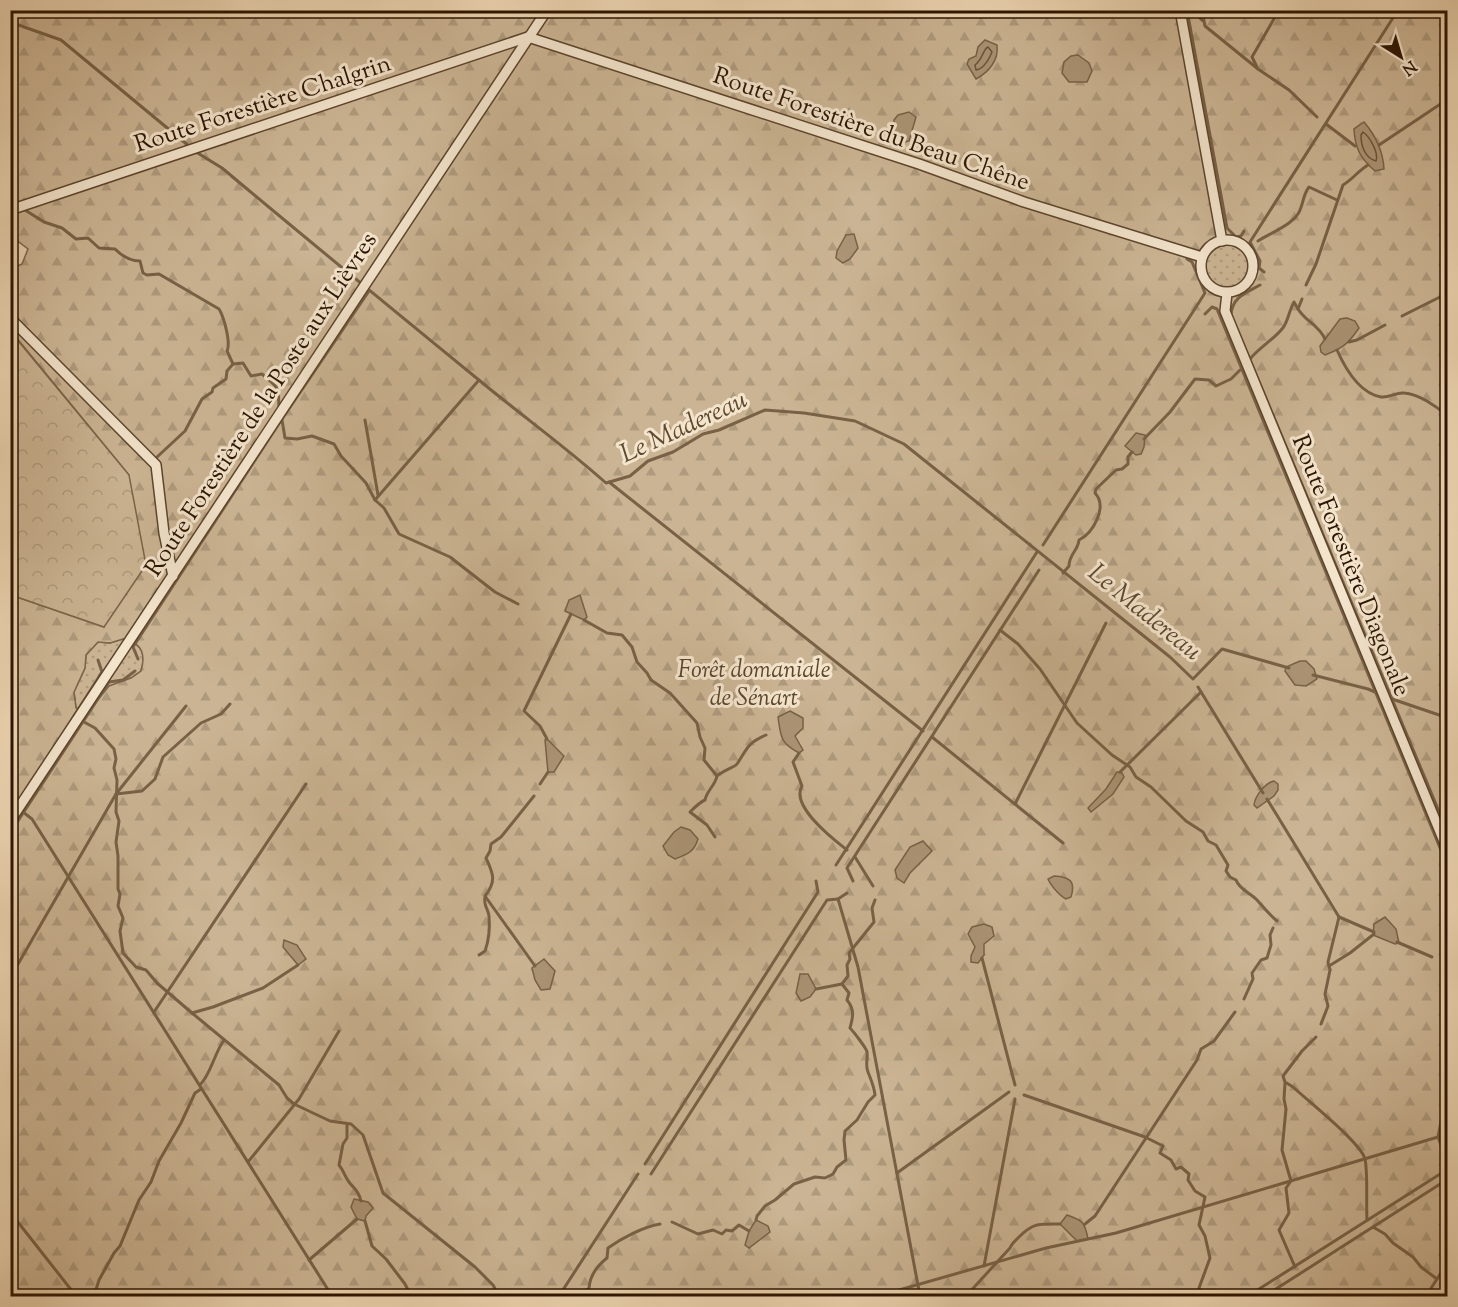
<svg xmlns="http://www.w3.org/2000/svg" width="1458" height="1307" font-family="'Sorts Mill Goudy',serif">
	<defs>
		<pattern id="grass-dots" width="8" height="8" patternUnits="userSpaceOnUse" patternTransform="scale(1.5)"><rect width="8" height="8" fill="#cbb493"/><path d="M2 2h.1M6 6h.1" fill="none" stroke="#ae9a7d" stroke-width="1.8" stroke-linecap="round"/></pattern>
		<pattern id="forest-firs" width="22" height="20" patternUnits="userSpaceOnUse" patternTransform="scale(1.5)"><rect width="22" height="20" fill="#cbb493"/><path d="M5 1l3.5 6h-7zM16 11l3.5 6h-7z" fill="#ae9a7d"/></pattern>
		<pattern id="park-crowns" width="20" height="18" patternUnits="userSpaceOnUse" patternTransform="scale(1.5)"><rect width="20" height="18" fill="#cbb493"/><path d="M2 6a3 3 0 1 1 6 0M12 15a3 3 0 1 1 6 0" fill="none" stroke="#ae9a7d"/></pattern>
	</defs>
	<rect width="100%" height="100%" fill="#ecd5b1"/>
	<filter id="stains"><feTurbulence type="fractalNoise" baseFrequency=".00333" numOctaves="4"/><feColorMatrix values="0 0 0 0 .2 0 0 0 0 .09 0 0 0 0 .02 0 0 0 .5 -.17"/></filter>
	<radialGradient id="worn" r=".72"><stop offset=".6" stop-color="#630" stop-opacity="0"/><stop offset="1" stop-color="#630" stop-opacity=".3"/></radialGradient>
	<g fill="url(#grass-dots)" stroke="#7c644a" stroke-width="1.5">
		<circle cx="1227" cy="266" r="22"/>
		<path d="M126,638C142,645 146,654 141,671L131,678L122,680L88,712L76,708L74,692L85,668L86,655L98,642L110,643Z"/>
	</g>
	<path fill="url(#forest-firs)" stroke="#7c644a" stroke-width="1.5" fill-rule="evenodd" d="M11,11H1447V1296H11V595L104,627L129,475L11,331V269L22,264L28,249L11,236ZM1227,244C1262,249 1252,296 1221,287C1214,285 1210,281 1207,275C1201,259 1213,247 1227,244ZM126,638C142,645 146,654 141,671L131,678L109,686L88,712L76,708L74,692L85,668L86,655L98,642L110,643Z"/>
	<path fill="url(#park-crowns)" stroke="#7c644a" stroke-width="1.5" d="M10,331L129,475L146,565L104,627L11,595Z"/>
	<g fill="#ab9475" stroke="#786146" stroke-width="1.5">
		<path d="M985,40L997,45C999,60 989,72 976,79L967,64L969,59L976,56L978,47Z"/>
		<path d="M1078,55L1089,63L1092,71L1087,82H1069L1062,73L1064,62L1071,56Z"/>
		<path d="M909,112L916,117L909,141L898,144L895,139L894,120L898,115Z"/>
		<path d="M1364,122C1376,136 1383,151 1384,169L1375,171C1360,158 1355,148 1354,129Z"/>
		<path d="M854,234L858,248L850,259L843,263L836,258L837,251L846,235Z"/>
		<path d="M1347,318L1355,321L1359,328C1348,344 1343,348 1325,355L1321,352L1320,346L1340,319Z"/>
		<path d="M1136,433L1145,435L1144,447L1141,454L1136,455L1125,446Z"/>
		<path d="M580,595L587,617L584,620L565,611L569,600Z"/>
		<path d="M1300,661H1306L1314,669L1317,679L1306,686L1295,685L1285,671L1286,667Z"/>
		<path d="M790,711L803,718V728L795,736L803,750L799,753C780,743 781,737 778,717Z"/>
		<path d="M547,739L564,756L554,772H548L545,740Z"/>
		<path d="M1117,772L1122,773L1124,777L1113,794L1091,812L1088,808L1106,789Z"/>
		<path d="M1274,781L1278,784V790L1274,796L1257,808L1254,805C1255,796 1265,783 1274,781Z"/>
		<path d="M681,827L690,830L698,839C694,852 688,854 675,859L668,855L663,846L674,832Z"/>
		<path d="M923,841L932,851L910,873L904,883L897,878L895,870L910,847Z"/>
		<path d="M1054,876C1070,877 1076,881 1071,897L1066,899C1060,896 1051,886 1048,879Z"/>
		<path d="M1385,917L1396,929L1399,943L1395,944L1373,935L1374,924Z"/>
		<path d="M984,924L992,927L994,936L984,944V955L978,963L971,962V956L975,947L968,934L972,927Z"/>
		<path d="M284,940L297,945L306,959L298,965L283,947Z"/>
		<path d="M544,959L555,971L550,989L541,990L535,980L532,968Z"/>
		<path d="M800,974H808L816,989L810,997L801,1001L796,993Z"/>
		<path d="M354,1199L368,1202L373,1208L366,1216L365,1221L357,1219L351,1207Z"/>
		<path d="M1067,1215C1082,1220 1085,1222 1088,1239L1077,1241L1060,1224Z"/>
		<path d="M756,1220L768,1226L770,1232L749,1248L745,1245L749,1231Z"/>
	</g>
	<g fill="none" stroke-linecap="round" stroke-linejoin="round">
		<g stroke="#6c543a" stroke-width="1.5">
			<path d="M988,47L992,52C989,59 984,69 976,70L975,65C983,59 983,49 988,47Z"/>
			<path d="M1363,132C1370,137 1379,153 1376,161C1365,158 1361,146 1361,135Z"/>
		</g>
		<g stroke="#786146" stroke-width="3">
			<path d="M1187,10L1227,228L1236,237L1241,236L1244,231"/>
			<path d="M1191,10L1203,21"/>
			<path d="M1202,10L1205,26L1258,69L1289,90L1317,117"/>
			<path d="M10,22L61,40L189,146"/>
			<path d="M1257,67L1252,57L1279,10"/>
			<path d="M1326,124L1355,146"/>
			<path d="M1379,145L1448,99"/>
			<path d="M196,152L222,168C309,241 397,313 485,385C525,418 567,448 606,483L630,476L648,461L673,452L703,434L719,430L765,410L804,413L855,421L904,444L1170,657L1193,679L1222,649L1289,668"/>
			<path d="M10,197L17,203"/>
			<path d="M25,210L44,222L62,228L76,239L88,238L99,248L115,249C122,256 130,261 140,261L143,273L147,275L159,274L219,309C224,317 231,343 227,351L233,364L243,363L251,376L262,374C280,389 278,386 279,408"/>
			<path d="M1258,241C1270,233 1295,224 1300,210C1304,201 1303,195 1309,187L1337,200"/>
			<path d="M1264,272L1259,268L1260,261L1250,242L1398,10"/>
			<path d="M1260,285C1246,293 1232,297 1231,315L1448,833"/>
			<path d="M1306,285L1316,264L1343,185C1353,179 1358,171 1368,165"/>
			<path d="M1302,299L1298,309C1306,322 1318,324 1325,339"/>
			<path d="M1205,314L1212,307L1217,309L1448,867"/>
			<path d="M1402,316L1448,293"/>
			<path d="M10,329L11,328"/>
			<path d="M1349,342L1357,340L1385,325"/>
			<path d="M1337,350C1345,368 1359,393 1381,397C1390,398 1396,392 1404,393C1419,394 1436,406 1446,415"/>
			<path d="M1250,359C1260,347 1273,340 1282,329C1288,323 1289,310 1294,302L1298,309"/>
			<path d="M282,420L285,438L297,439L312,436L334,444L341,456L366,483L375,500L384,508L399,534L450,557L495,592L518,604"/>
			<path d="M365,420L378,495"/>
			<path d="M1144,439L1170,412L1195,379L1209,380L1216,386L1231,379L1240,370"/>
			<path d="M157,457L185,431L202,399L212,392L213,388L226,379L227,371L233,364"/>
			<path d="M609,482L923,731"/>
			<path d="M375,500L479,380"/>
			<path d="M1043,545L1205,293L1192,262L1187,259"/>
			<path d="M1063,573L1069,566C1069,554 1078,551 1079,540C1093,533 1108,507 1095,493L1096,489L1116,470L1122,469L1128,464V457L1132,452"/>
			<path d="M584,620L607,633L622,635L632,647L637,662L647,673L651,680L670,693L697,723L700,737L705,748L704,760L717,776C722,771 735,767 737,764C748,748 746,744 766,735"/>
			<path d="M1000,630L1018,644L1040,669L1077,723L1112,755L1130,767L1136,777L1151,787L1186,821L1203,832L1208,841L1216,845L1228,865L1226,871L1230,877L1236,880C1239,889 1250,893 1257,900C1263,907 1269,914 1277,921"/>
			<path d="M138,659L133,647L282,419L369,291"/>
			<path d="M1313,675L1368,689L1375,692"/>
			<path d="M1198,687L1263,793"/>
			<path d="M1392,699L1448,718"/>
			<path d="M84,722L95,728L114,749L116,759L114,768L117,780L116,812L119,821L116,842L118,856V889L120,894L118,906L123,918L120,931L123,953L136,967L146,970L157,983L192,1013L279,1085L287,1098L294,1104L330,1121L351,1124L363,1135L383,1193L475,1267L493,1285L499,1296"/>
			<path d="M62,735L102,672L98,660"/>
			<path d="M932,737L1063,843"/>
			<path d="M547,739L540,726L524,711L571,614"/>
			<path d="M799,753L793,762L802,786C790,806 833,839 847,850"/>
			<path d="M1120,772L1201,692"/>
			<path d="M540,784L548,772"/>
			<path d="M116,794L142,791L155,779L163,757L201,723L221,714L230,704"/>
			<path d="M534,796L501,837L491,844L490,851L486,858C493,873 497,881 485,896L535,966"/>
			<path d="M1267,799L1339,917L1328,962L1330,970L1325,994L1328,1006L1321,1024"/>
			<path d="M10,802L32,819L332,1296"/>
			<path d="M1015,804L1106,623"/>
			<path d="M10,833L109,682L123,680L135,671"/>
			<path d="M715,837L707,825L690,812C694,808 700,802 705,800C707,790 715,786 717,776"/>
			<path d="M855,857L873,886"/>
			<path d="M836,865L1037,552"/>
			<path d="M853,881L847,868L1039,570"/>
			<path d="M847,893L838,899L858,967L920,1296"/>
			<path d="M1339,917L1374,932"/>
			<path d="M1397,942L1432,957"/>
			<path d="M479,955L485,951C489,940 490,928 489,916C488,908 483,905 485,897"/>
			<path d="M982,958L1015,1085"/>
			<path d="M1329,966L1350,953L1374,934"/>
			<path d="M10,978L116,794L186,706"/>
			<path d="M816,989L842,984"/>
			<path d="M1244,999L1253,979L1252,973L1261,960L1267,958L1271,945L1270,935L1273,928"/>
			<path d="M154,1012L306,784"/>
			<path d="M192,1013L213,1007L263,988L298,965"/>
			<path d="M1316,1037L1302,1051L1283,1076L1285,1082L1293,1087C1308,1101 1361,1143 1365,1159C1368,1173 1366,1204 1367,1220"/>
			<path d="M1285,1083L1284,1099L1286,1109L1282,1150L1291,1181L1286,1188L1289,1213L1279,1230L1295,1267"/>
			<path d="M200,1085C211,1074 214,1054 224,1040"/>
			<path d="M1448,1086L1438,1137L1448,1164"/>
			<path d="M1024,1095L1145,1137L1163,1146L1160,1153L1171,1160L1176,1169L1181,1167L1189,1174L1188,1180L1195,1191L1205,1197L1199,1225L1205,1236L1210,1258L1199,1288L1202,1296"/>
			<path d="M347,1124V1138L343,1144L339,1165C343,1170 344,1174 347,1179C352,1188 358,1188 361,1201"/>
			<path d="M248,1162L299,1099L339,1031"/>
			<path d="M645,1164L818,892L816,881"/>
			<path d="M897,1173L1009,1092"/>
			<path d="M651,1174L827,900L838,899"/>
			<path d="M10,1212L76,1296"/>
			<path d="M756,1220L757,1216L765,1206L775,1200L794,1184L815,1177L825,1178L833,1174L837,1167L846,1160L844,1140L845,1131L857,1120L868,1102L875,1095C874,1086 871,1080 868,1072C865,1065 868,1058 867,1052C867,1049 853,1031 850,1028C853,1017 855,1010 847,1000L849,993L842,984L848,976L847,965L850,959L849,953L874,922L872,908L875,900"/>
			<path d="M365,1221L372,1246L386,1259L405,1284L409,1292V1296"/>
			<path d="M672,1222L698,1234L713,1230L722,1234L726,1230L732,1231L739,1225L749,1231"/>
			<path d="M1085,1224L1095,1216L1197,1060L1201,1049L1214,1041L1235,1012"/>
			<path d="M1373,1227L1385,1234L1393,1243L1413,1257L1421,1267L1437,1279"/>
			<path d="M309,1260L357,1219"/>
			<path d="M984,1266L1015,1099"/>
			<path d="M94,1296L99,1280L114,1253L120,1246L139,1200L151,1182L159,1161L181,1123L195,1093L201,1089"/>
			<path d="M559,1296L638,1174"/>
			<path d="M580,1296L589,1288C590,1275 598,1265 607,1258L608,1248C622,1238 643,1227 660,1224"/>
			<path d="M878,1296L1046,1248L1116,1233L1448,1134"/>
			<path d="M966,1296L1010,1248C1012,1243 1015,1241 1019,1237C1034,1222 1040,1224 1060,1224"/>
			<path d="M1248,1296L1448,1169"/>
			<path d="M1265,1296L1448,1179"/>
			<path d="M1426,1296L1448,1262"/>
			<path d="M1440,1296L1448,1284"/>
		</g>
		<g stroke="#5c452c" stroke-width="12">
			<g id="street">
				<path d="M1180,10L1222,241"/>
				<path d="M528,37L919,164L1024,202L1202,257"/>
				<path d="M10,210L528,37"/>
				<circle cx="1227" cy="266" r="26"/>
				<path d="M1227,293L1225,311L1448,851"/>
				<path d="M10,318L156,465L164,533L173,576"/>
				<path d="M10,821L547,10"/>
			</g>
		</g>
		<use href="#street" stroke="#f3e4cc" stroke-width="9"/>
	</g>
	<g text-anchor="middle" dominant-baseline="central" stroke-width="6" stroke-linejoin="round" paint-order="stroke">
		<g font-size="24" fill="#2c1500" stroke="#f3e4cc">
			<text transform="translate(263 105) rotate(-18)">Route Forestière Chalgrin</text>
			<text transform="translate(871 130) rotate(19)">Route Forestière du Beau Chêne</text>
			<text transform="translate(262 405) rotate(-57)">Route Forestière de la Poste aux Lièvres</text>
			<text transform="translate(1350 566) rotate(68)">Route Forestière Diagonale</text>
		</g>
		<g font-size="24" font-style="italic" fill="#5c452c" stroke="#f3e4cc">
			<text x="754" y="671">Forêt domaniale<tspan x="754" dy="28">de Sénart</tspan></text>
		</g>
		<g font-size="26" font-style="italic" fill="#5f482f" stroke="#f3e4cc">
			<text transform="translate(684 428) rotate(-25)">Le Madereau</text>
			<text transform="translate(1144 613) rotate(39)">Le Madereau</text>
		</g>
	</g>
	<rect width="1458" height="1307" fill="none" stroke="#ecd5b1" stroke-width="36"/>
	<rect x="12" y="12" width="1434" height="1283" fill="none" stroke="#2c1500" stroke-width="3"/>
	<rect x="18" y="18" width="1422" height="1271" fill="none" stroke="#2c1500" stroke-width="1.5"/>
	<g transform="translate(1401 57) rotate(143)" stroke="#f3e4cc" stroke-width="4.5" paint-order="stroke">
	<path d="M0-4.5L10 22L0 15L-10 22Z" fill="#2c1500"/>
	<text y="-9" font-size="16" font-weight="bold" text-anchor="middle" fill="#2c1500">N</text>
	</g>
	<rect width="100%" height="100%" filter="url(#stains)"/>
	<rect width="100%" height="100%" fill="url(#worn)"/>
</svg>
